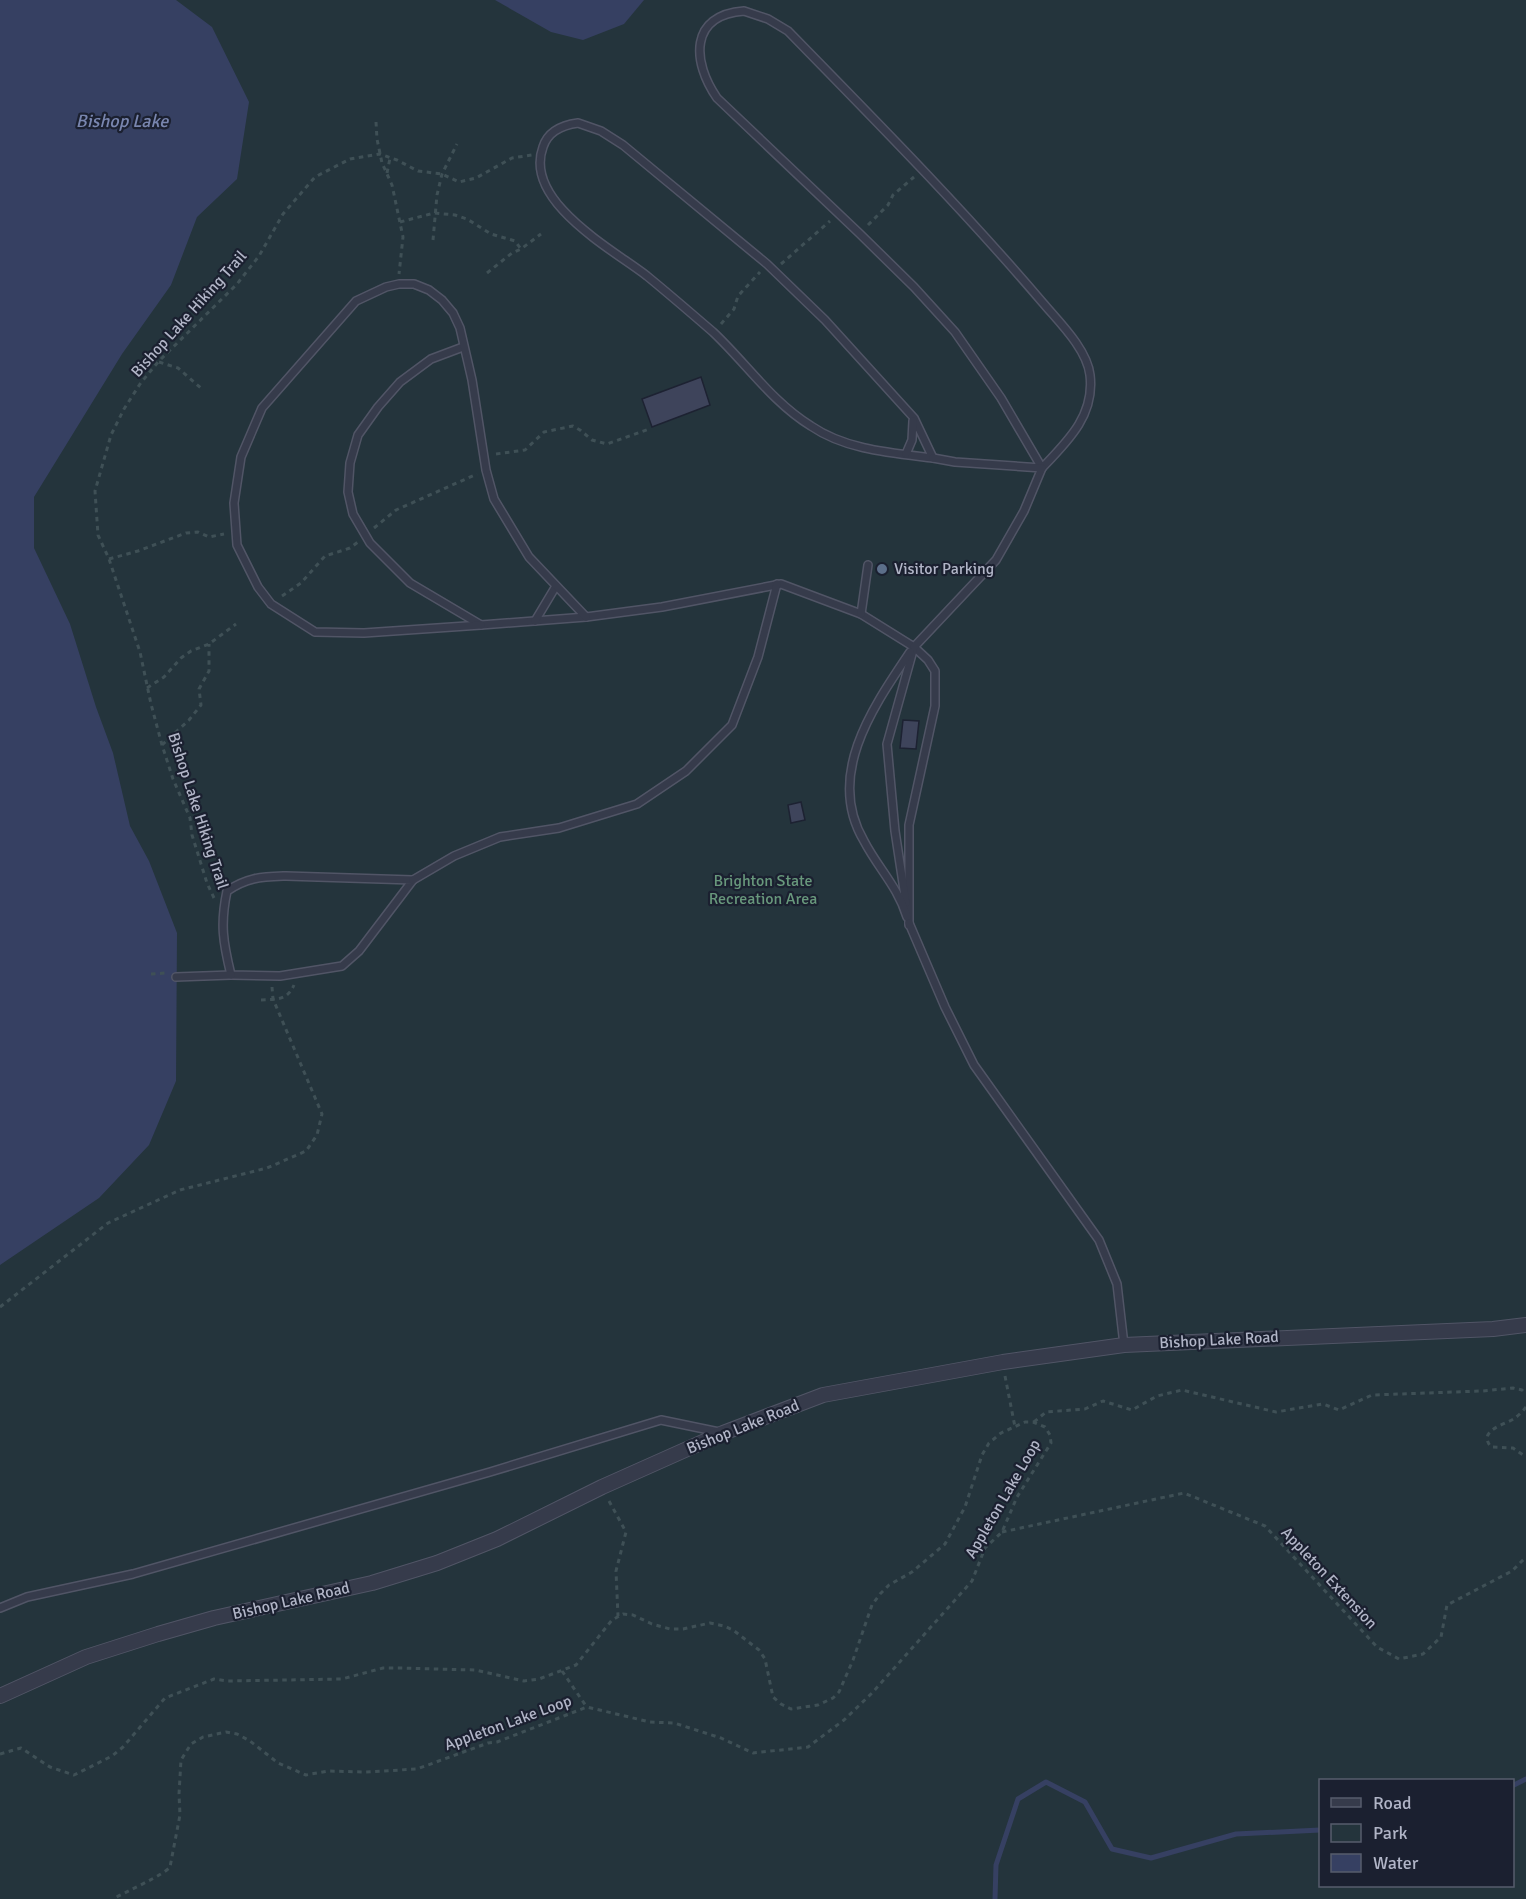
<svg xmlns="http://www.w3.org/2000/svg" width="1526" height="1899" font-family="Signika,sans-serif">
	<rect width="100%" height="100%" fill="#22283b"/>
	<path fill="#24343c" fill-rule="evenodd" d="M0,0H1526V1899H0ZM1320,1780H1512V1886H1320Z"/>
	<g fill="#364062">
		<path d="M0,0H176L212,27L249,102L237,179L197,217L171,285L122,354L34,497V548L70,624L96,707L113,753L130,826L149,861L177,933L176,1081L149,1145L99,1198L0,1265Z"/>
		<path d="M495,0H644L624,24L583,40L551,32Z"/>
	</g>
	<g fill="none" stroke-linecap="round" stroke-linejoin="round">
		<g stroke="#364062" stroke-width="5">
			<path d="M1512,1786L1526,1779"/>
			<path d="M995,1899L996,1865L1018,1799L1046,1782L1085,1802L1112,1849L1151,1858L1236,1834L1320,1830"/>
		</g>
	</g>
	<g fill="#3e445b" stroke="#1d2232" stroke-width="1.5">
		<path d="M701,377L710,405L652,427L642,399Z"/>
		<path d="M903,720L919,721L916,749L900,748Z"/>
		<path d="M801,802L805,820L791,823L788,805Z"/>
	</g>
	<g fill="none" stroke-linecap="round" stroke-linejoin="round">
		<g stroke="#515566" stroke-width="10">
			<g id="lane">
				<path d="M744,11L768,19L788,31C875,120 963,209 1043,303C1059,322 1087,349 1090,375C1095,415 1068,441 1042,468L1001,398L955,332L914,287L859,233L717,98C692,62 689,15 744,11Z"/>
				<path d="M578,123L601,131L623,145L767,264L825,320L914,418L933,458C892,453 846,450 811,426C772,402 746,363 713,332C691,313 669,294 647,276C612,249 523,201 543,147C548,131 563,125 578,123Z"/>
				<path d="M463,347L431,359L400,382L378,407L358,435L350,463L348,492L353,514L370,543L410,583L481,625L586,617L662,607L781,584L861,614L914,647L928,660L935,671V706L909,825V925"/>
				<path d="M906,454L912,440L913,421"/>
				<path d="M861,614L868,565"/>
				<path d="M535,621L556,586"/>
				<path d="M481,625L364,633L315,632L271,604L258,587L237,545L234,503L241,457L262,408L356,301L386,287L399,284H414L429,290L442,300L453,313L460,328L472,380L486,470L494,499L529,557L586,617"/>
				<path d="M286,876L413,880L359,951L342,966L280,976L231,975C223,942 220,924 227,891C248,877 261,877 286,876Z"/>
				<path d="M413,880L454,856L500,837L559,828L637,804L686,771L732,725L758,657L777,584"/>
				<path d="M906,903L895,831L887,744L914,647L996,560L1024,511L1042,468L955,462L933,458"/>
				<path d="M907,917C898,887 878,868 864,841C825,775 873,707 910,652"/>
				<path d="M909,923L945,1007L974,1065L1099,1240L1117,1284L1124,1345"/>
				<path d="M176,977L231,975"/>
				<path d="M0,1608L27,1597L133,1574L490,1472L661,1420L719,1432"/>
			</g>
		</g>
		<g stroke="#515566" stroke-width="16">
			<path id="street" d="M0,1696L86,1657L158,1634L214,1618L372,1583L437,1563L497,1539L602,1487L723,1433L823,1395L1003,1362L1124,1345L1493,1329L1526,1325"/>
		</g>
		<g stroke="#3f5056" stroke-width="3" stroke-dasharray="4.5 4.5" stroke-linecap="butt">
			<path d="M376,122L377,139L382,163L392,185L403,237L399,274"/>
			<path d="M387,173L390,158"/>
			<path d="M400,222L434,213L455,215L467,219L491,234L515,241L521,249"/>
			<path d="M868,225L888,205L893,195L914,177"/>
			<path d="M433,240L437,195L442,174L457,144"/>
			<path d="M781,264L830,221"/>
			<path d="M487,273L512,253L521,249L541,234"/>
			<path d="M721,324L734,309L738,296L760,272"/>
			<path d="M159,362L178,368L202,389"/>
			<path d="M496,454L525,450L544,432L573,426L580,430L592,440L607,444L649,429"/>
			<path d="M374,528L396,510L477,474"/>
			<path d="M109,559L138,551L186,533L198,532L209,537L224,534"/>
			<path d="M282,596L301,583L325,556L350,548L358,542"/>
			<path d="M147,688L164,677L181,658L191,651L209,644L236,624"/>
			<path d="M162,745L189,720L201,705L199,689L209,671V644"/>
			<path d="M214,898L207,883L192,835L190,818L173,779L162,745L151,704L140,652L109,559L98,535L95,491L111,435L124,409L140,384L158,362L237,284L259,256L283,214L315,177L350,159L380,154L397,160L418,171L442,174L459,182L476,178L512,158L532,155"/>
			<path d="M151,974L166,973"/>
			<path d="M261,1000C276,999 287,1001 294,985"/>
			<path d="M0,1307L108,1223L180,1190L267,1168L306,1151L317,1135L322,1114L273,999L272,987"/>
			<path d="M1005,1376L1015,1427"/>
			<path d="M1526,1407C1523,1411 1519,1415 1515,1418C1505,1425 1477,1430 1491,1447L1513,1448L1526,1457"/>
			<path d="M1034,1422L1046,1412L1085,1409L1103,1401L1132,1410L1157,1396L1182,1390L1276,1412L1323,1404L1339,1410L1372,1395L1482,1391L1513,1388L1522,1390L1526,1394"/>
			<path d="M609,1501L626,1532L616,1571L618,1616"/>
			<path d="M1002,1532L1184,1493L1265,1526L1377,1647L1399,1659L1423,1654L1441,1637L1447,1605L1512,1571L1526,1557"/>
			<path d="M562,1671L586,1706"/>
			<path d="M0,1754L21,1748L50,1767L74,1775L112,1756L123,1747L165,1698L214,1679L228,1681L342,1679L383,1668H398L475,1670L524,1681L539,1679L576,1665L612,1620L623,1614L633,1615L652,1624L670,1629H683L710,1623L724,1626L733,1630L759,1650L765,1659L773,1697L781,1704L791,1709L818,1705L833,1698L839,1692L853,1660L872,1605L880,1594L889,1585L912,1572L945,1544L965,1507L982,1455L989,1443L1001,1433L1025,1422H1033L1045,1427L1050,1435L1051,1443L1017,1497L1002,1532L985,1548L972,1581L872,1693L844,1720L808,1747L753,1753L721,1738L674,1723L650,1722L587,1707L497,1742L488,1743L417,1769L366,1772L328,1771L306,1775L278,1763L250,1741L237,1734L226,1732L203,1737L191,1744L181,1760L179,1794L180,1815L170,1867C164,1875 125,1892 113,1899"/>
		</g>
		<use href="#lane" stroke="#363b4b" stroke-width="7"/>
		<use href="#street" stroke="#363b4b" stroke-width="14"/>
	</g>
	<circle fill="#5c6f8a" stroke="#1b2030" stroke-width="2" cx="882" cy="569" r="6"/>
	<g text-anchor="middle" dominant-baseline="central" stroke-width="4.5" stroke-linejoin="round" paint-order="stroke">
		<g font-size="16" fill="#b1b5c7" stroke="#1b2030">
			<text transform="translate(189 314) rotate(-48)">Bishop Lake Hiking Trail</text>
			<text transform="translate(198 811) rotate(72)">Bishop Lake Hiking Trail</text>
			<text transform="translate(1219 1340) rotate(-3)">Bishop Lake Road</text>
			<text transform="translate(743 1427) rotate(-22)">Bishop Lake Road</text>
			<text transform="translate(1003 1499) rotate(-60)">Appleton Lake Loop</text>
			<text transform="translate(1329 1578) rotate(47)">Appleton Extension</text>
			<text transform="translate(291 1601) rotate(-13)">Bishop Lake Road</text>
			<text transform="translate(508 1723) rotate(-20)">Appleton Lake Loop</text>
		</g>
		<g font-size="16" fill="#b1b5c7" stroke="#1b2030" text-anchor="start">
			<text x="894" y="569">Visitor Parking</text>
		</g>
		<g font-size="16" fill="#68987c" stroke="#1b2030">
			<text x="763" y="881">Brighton State<tspan x="763" dy="18">Recreation Area</tspan></text>
		</g>
		<g font-size="18" font-style="italic" fill="#7986af" stroke="#1b2030">
			<text x="122" y="121">Bishop Lake</text>
		</g>
	</g>
	<rect x="1319" y="1779" width="195" height="108" fill="#1b2030" stroke="#575c6c" stroke-width="1.5"/>
	<rect x="1331" y="1798" width="30" height="9" fill="#363b4b" stroke="#575c6c" stroke-width="1.5"/>
	<text x="1373" y="1809" font-size="18" fill="#b1b5c7">Road</text>
	<rect x="1331" y="1824" width="30" height="18" fill="#24343c" stroke="#575c6c" stroke-width="1.5"/>
	<text x="1373" y="1839" font-size="18" fill="#b1b5c7">Park</text>
	<rect x="1331" y="1854" width="30" height="18" fill="#364062" stroke="#575c6c" stroke-width="1.5"/>
	<text x="1373" y="1869" font-size="18" fill="#b1b5c7">Water</text>
</svg>
